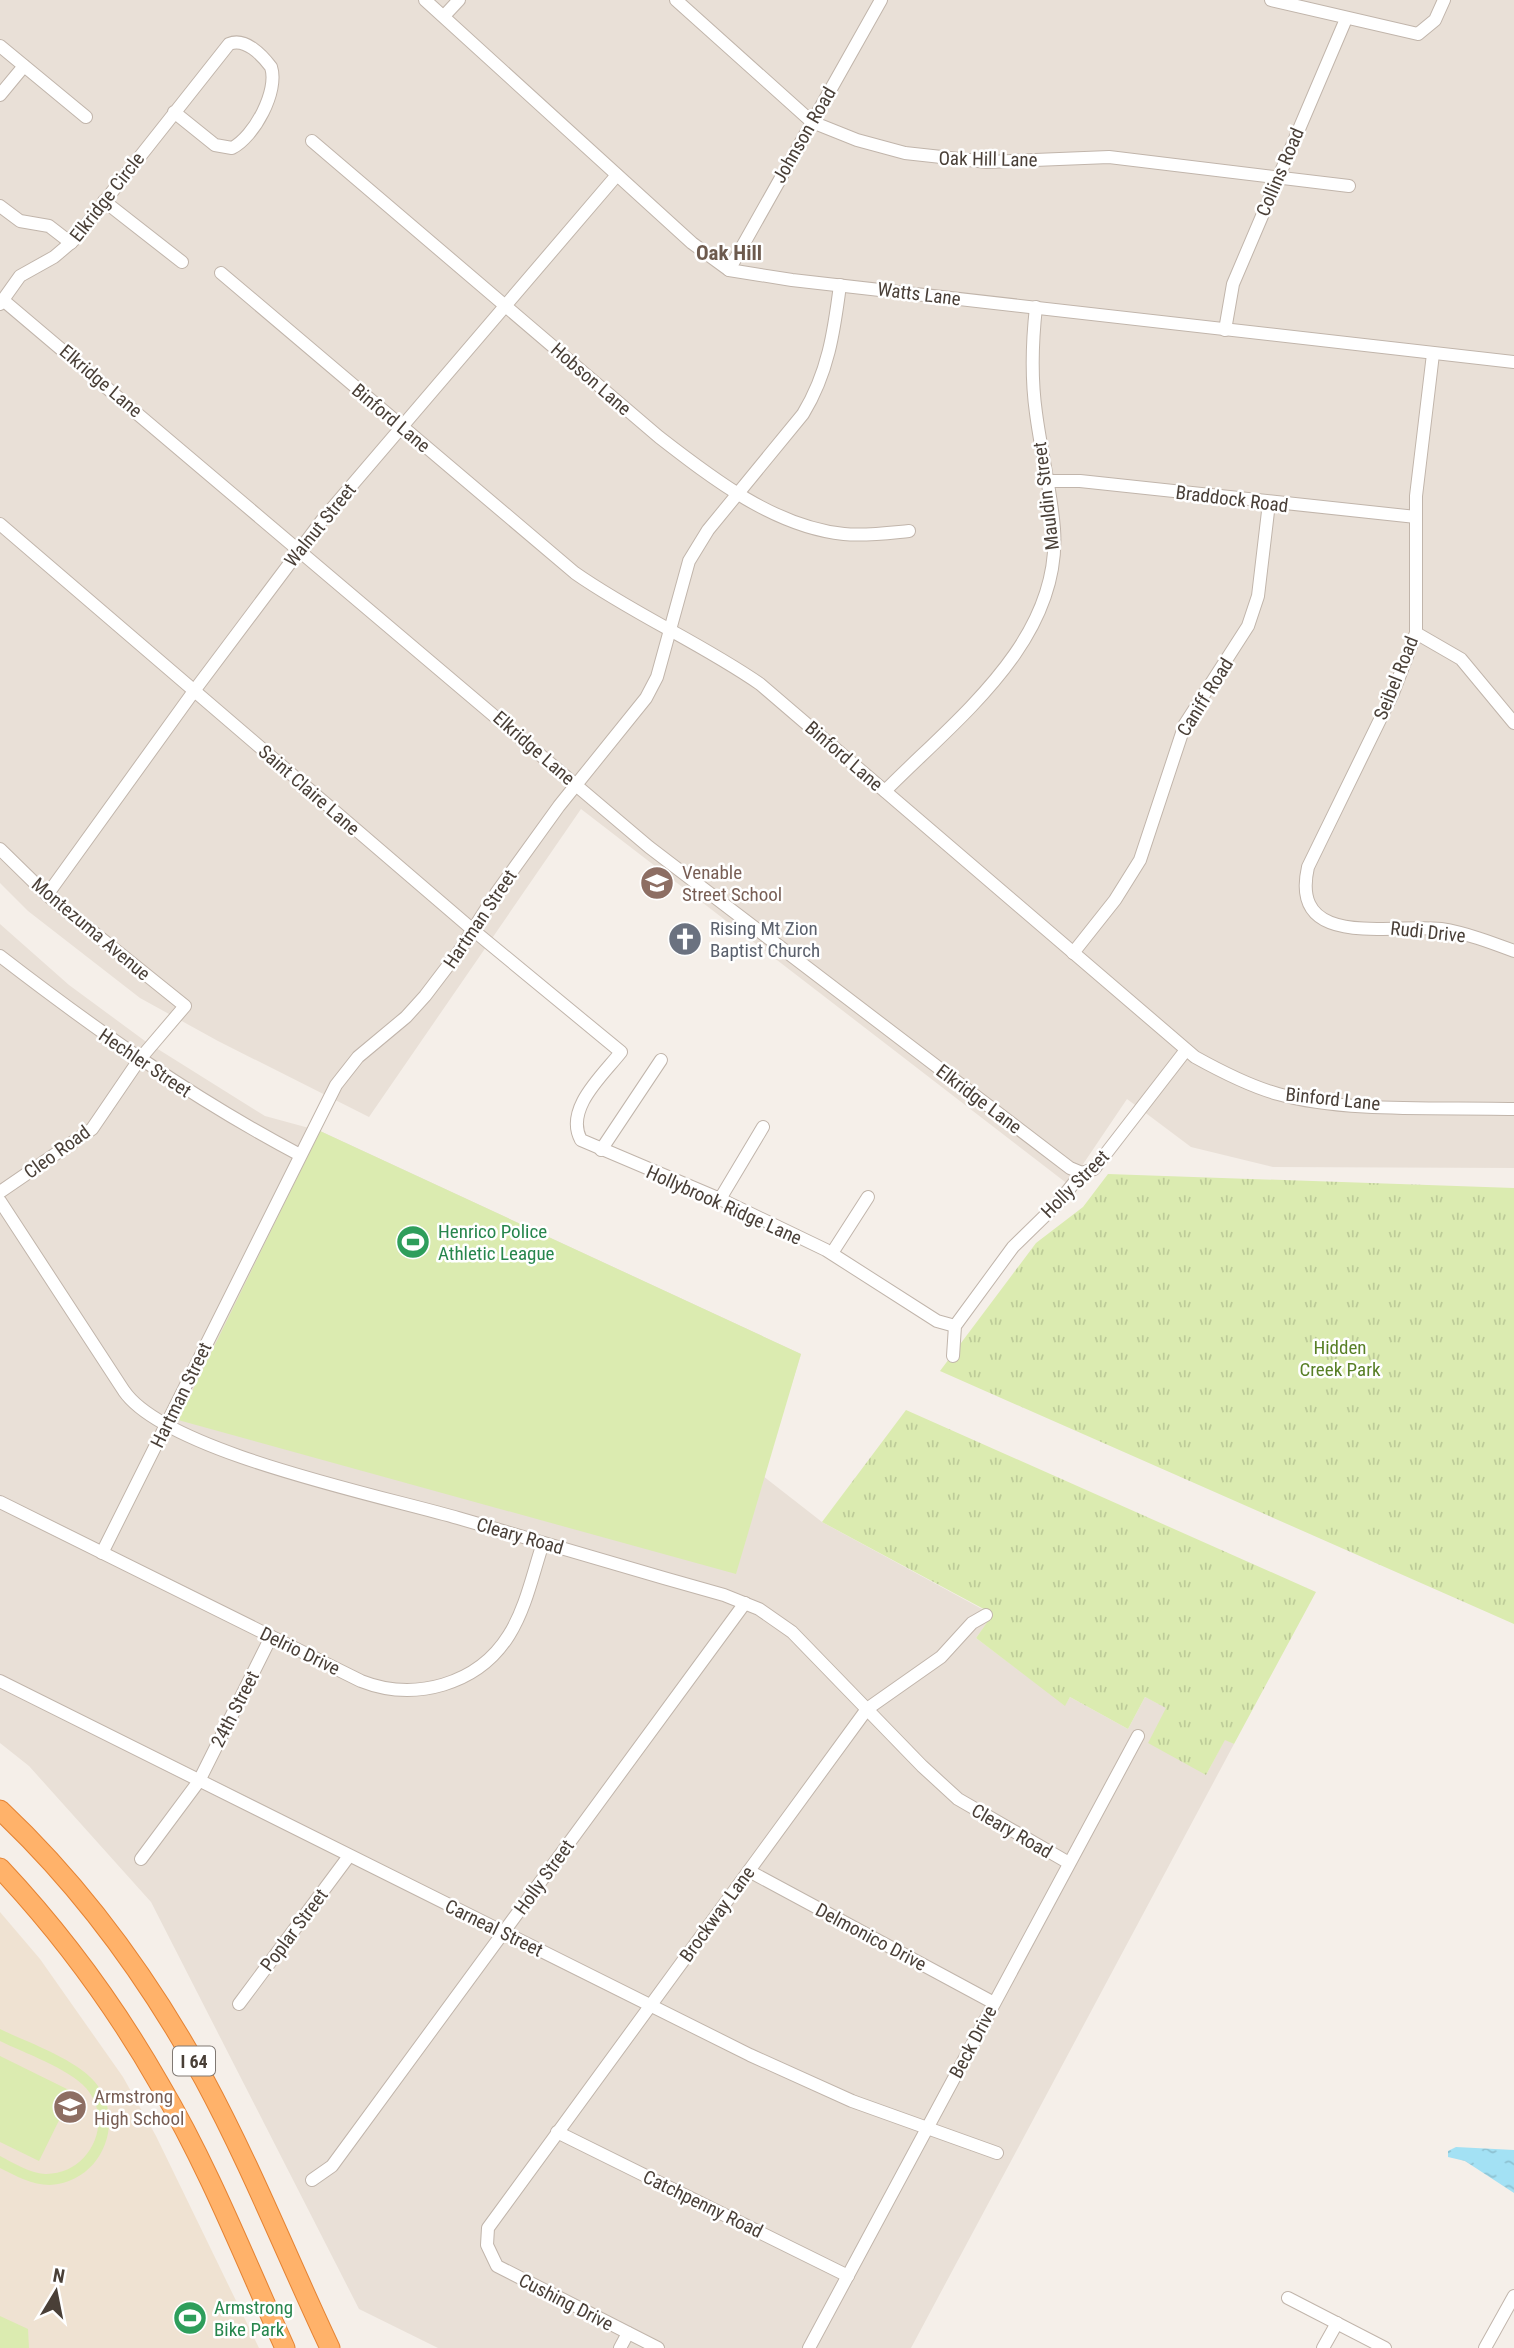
<svg xmlns="http://www.w3.org/2000/svg" width="1514" height="2348" font-family="'Roboto Condensed',sans-serif">
	<defs>
		<pattern id="park-tufts" width="24" height="20" patternUnits="userSpaceOnUse" patternTransform="scale(1.75)"><rect width="24" height="20" fill="#dbebb0"/><path d="M3 7l-1-3M5 7V3M7 7l1-3M15 17l-1-3M17 17v-4M19 17l1-3" fill="none" stroke="#bdcb98"/></pattern>
		<pattern id="water-ripples" width="26" height="14" patternUnits="userSpaceOnUse" patternTransform="scale(1.75)"><rect width="26" height="14" fill="#a3e1f4"/><path d="M2 4q2-2 4 0t4 0M15 11q2-2 4 0t4 0" fill="none" stroke="#8ec2d2"/></pattern>
	</defs>
	<rect width="100%" height="100%" fill="#f5efe9"/>
	<g fill="#e9e0d7">
		<path d="M0,0H1514V1168L1273,1167L1191,1147L1127,1099L1069,1185L581,809L369,1117L218,1041L140,998L28,911L0,883Z"/>
		<path d="M0,924L69,985L145,1041L265,1116L320,1131L801,1354L763,1476L822,1522L993,1615L976,1638L1065,1705L1070,1697L1128,1729L1145,1697L1167,1708L1206,1775L1225,1739L1234,1744L911,2348H438L359,2309L151,1902L29,1766L0,1743Z"/>
	</g>
	<path fill="#efe2d2" d="M0,1912L40,1959L123,2077L156,2136L259,2348H0Z"/>
	<g fill="url(#park-tufts)">
		<path d="M1108,1174L1514,1188V1624L940,1371L1036,1243L1083,1207Z"/>
		<path d="M906,1410L1316,1592L1234,1744L1225,1740L1206,1775L1148,1743L1166,1708L1145,1697L1128,1729L1070,1697L1065,1706L976,1638L993,1614L822,1522Z"/>
	</g>
	<g fill="#dbebb0">
		<path d="M320,1131L801,1354L736,1574L178,1420Z"/>
		<path d="M0,2029C27,2042 75,2059 94,2081C127,2119 103,2182 50,2185C32,2185 16,2176 0,2168V2156C14,2163 29,2173 45,2174C90,2175 115,2121 86,2088C68,2068 24,2053 0,2041Z"/>
		<path d="M0,2056L73,2092L39,2161L0,2142Z"/>
		<path d="M0,2316L28,2329L29,2348H0Z"/>
	</g>
	<path fill="url(#water-ripples)" d="M1456,2147L1514,2150V2193L1465,2161L1448,2157V2151Z"/>
	<g fill="none" stroke-linecap="round" stroke-linejoin="round">
		<g stroke="#c1b5ab" stroke-width="14">
			<g id="minor">
				<path d="M425,0L692,243L729,270L792,280L1514,362"/>
				<path d="M676,0L812,122L857,140L905,153L987,162L1109,157L1349,186"/>
				<path d="M1271,0L1418,34L1435,20L1444,0"/>
				<path d="M444,16L459,0"/>
				<path d="M0,46L86,117"/>
				<path d="M0,95L24,66"/>
				<path d="M312,141L659,437C713,479 775,527 844,534C866,536 888,533 909,531"/>
				<path d="M104,201L182,262"/>
				<path d="M0,206L20,221L49,226L71,243"/>
				<path d="M729,270L881,0"/>
				<path d="M221,273L575,573C635,615 701,643 760,684L1195,1057C1222,1072 1249,1086 1278,1094C1345,1113 1443,1107 1514,1109"/>
				<path d="M3,300L649,847L1070,1168L1082,1173"/>
				<path d="M0,304L20,276L54,257L74,240L229,44C245,37 262,55 271,67C279,91 254,137 232,148L215,145L174,112"/>
				<path d="M1225,330L1233,284L1346,19"/>
				<path d="M1433,354L1416,496V633L1393,693L1308,867C1289,951 1392,923 1441,929C1466,933 1490,942 1514,951"/>
				<path d="M1047,481H1080L1416,517"/>
				<path d="M0,524L473,930L621,1052C603,1075 564,1109 581,1140L720,1199L826,1250L937,1321L955,1326"/>
				<path d="M1416,633L1461,659L1514,723"/>
				<path d="M885,791C956,719 1062,641 1054,529C1051,490 1041,452 1036,413C1031,378 1032,343 1036,307"/>
				<path d="M0,849L47,895L185,1006L139,1060L92,1129L0,1192"/>
				<path d="M47,895L194,691L323,519L617,175"/>
				<path d="M1073,953L1115,900L1140,860L1185,724L1248,626L1258,596L1269,503"/>
				<path d="M0,956C96,1030 192,1098 300,1155"/>
				<path d="M601,1150L661,1060"/>
				<path d="M720,1199L763,1127"/>
				<path d="M0,1201L124,1391C166,1452 382,1496 458,1518C546,1544 635,1570 724,1595L759,1609L792,1632L922,1766L958,1799L1069,1863"/>
				<path d="M832,1253L868,1197"/>
				<path d="M953,1356L955,1326L1013,1247L1057,1204L1082,1173L1094,1169L1186,1050"/>
				<path d="M0,1502L361,1681C414,1702 478,1685 509,1635C526,1608 533,1573 543,1543"/>
				<path d="M102,1553L336,1085L358,1057L406,1017L425,996L460,950L497,892L559,806L646,698L657,677L689,561L708,530L803,414C828,373 834,332 840,285"/>
				<path d="M0,1681L750,2055L852,2101L997,2153"/>
				<path d="M141,1859L199,1781L271,1637"/>
				<path d="M749,1871L994,2003"/>
				<path d="M239,2004L349,1856"/>
				<path d="M557,2132L848,2276"/>
				<path d="M312,2180L332,2166L745,1603"/>
				<path d="M1288,2298L1385,2348"/>
				<path d="M620,2348L628,2333"/>
				<path d="M658,2348L497,2266L487,2245L488,2228L867,1709L941,1657L972,1623L986,1615"/>
				<path d="M809,2348L1138,1736"/>
				<path d="M1323,2348L1337,2323"/>
				<path d="M1485,2348L1514,2296"/>
			</g>
		</g>
		<g stroke="#e58333" stroke-width="21">
			<g id="highway">
				<path d="M0,1810C82,1887 150,1981 204,2079C251,2166 288,2259 330,2348"/>
				<path d="M0,1868C62,1934 115,2006 160,2085C209,2168 245,2260 285,2348"/>
			</g>
		</g>
		<use href="#minor" stroke="#fff" stroke-width="12"/>
		<use href="#highway" stroke="#ffb26a" stroke-width="19"/>
	</g>
	<defs>
		<g id="school-disc" transform="scale(1.75)"><circle r="9.5" fill="#8d6e63" stroke="#fff"/><path d="M0-5L7-2L0 1L-7-2ZM-4 1L0 2.5L4 1V4Q0 6-4 4Z" fill="#fff"/></g>
		<g id="church-disc" transform="scale(1.75)"><circle r="9.5" fill="#6b7280" stroke="#fff"/><path d="M-1.2-6h2.4v3.5h3.3v2.4h-3.3V6h-2.4V-.1h-3.3v-2.4h3.3Z" fill="#fff"/></g>
		<g id="stadium-disc" transform="scale(1.75)"><circle r="9.5" fill="#2e9e5b" stroke="#fff"/><path d="M0-5a6.5 5 0 1 0 0 10a6.5 5 0 1 0 0-10ZM-3.5-1.8h7v3.6h-7Z" fill="#fff"/></g>
	</defs>
	<g fill-rule="evenodd">
		<use href="#school-disc" x="657" y="883"/>
		<use href="#church-disc" x="685" y="939"/>
		<use href="#stadium-disc" x="413" y="1242"/>
		<use href="#school-disc" x="70" y="2107"/>
		<use href="#stadium-disc" x="190" y="2318"/>
	</g>
	<g text-anchor="middle" dominant-baseline="central" stroke-width="5" stroke-linejoin="round" paint-order="stroke">
		<rect fill="#fff" stroke="#807973" stroke-width="2" x="173" y="2046.5" width="42" height="29" rx="5"/>
		<g font-size="18" font-weight="bold" fill="#493f37">
			<text x="194" y="2061">I 64</text>
		</g>
		<g font-size="19" fill="#493f37" stroke="#fff">
			<text transform="translate(804 135) rotate(-60)">Johnson Road</text>
			<text transform="translate(988 159) rotate(1)">Oak Hill Lane</text>
			<text transform="translate(1280 172) rotate(-67)">Collins Road</text>
			<text transform="translate(107 197) rotate(-52)">Elkridge Circle</text>
			<text transform="translate(919 294) rotate(7)">Watts Lane</text>
			<text transform="translate(591 379) rotate(41)">Hobson Lane</text>
			<text transform="translate(101 381) rotate(40)">Elkridge Lane</text>
			<text transform="translate(391 418) rotate(40)">Binford Lane</text>
			<text transform="translate(1046 496) rotate(-97)">Mauldin Street</text>
			<text transform="translate(1232 499) rotate(7)">Braddock Road</text>
			<text transform="translate(320 525) rotate(-51)">Walnut Street</text>
			<text transform="translate(1396 678) rotate(-68)">Seibel Road</text>
			<text transform="translate(1205 697) rotate(-58)">Caniff Road</text>
			<text transform="translate(534 748) rotate(41)">Elkridge Lane</text>
			<text transform="translate(844 756) rotate(41)">Binford Lane</text>
			<text transform="translate(309 790) rotate(41)">Saint Claire Lane</text>
			<text transform="translate(480 919) rotate(-56)">Hartman Street</text>
			<text transform="translate(91 929) rotate(40)">Montezuma Avenue</text>
			<text transform="translate(1428 932) rotate(6)">Rudi Drive</text>
			<text transform="translate(145 1063) rotate(34)">Hechler Street</text>
			<text transform="translate(979 1099) rotate(37)">Elkridge Lane</text>
			<text transform="translate(1333 1099) rotate(6)">Binford Lane</text>
			<text transform="translate(57 1152) rotate(-36)">Cleo Road</text>
			<text transform="translate(1075 1184) rotate(-45)">Holly Street</text>
			<text transform="translate(724 1205) rotate(24)">Hollybrook Ridge Lane</text>
			<text transform="translate(181 1395) rotate(-64)">Hartman Street</text>
			<text transform="translate(520 1536) rotate(16)">Cleary Road</text>
			<text transform="translate(300 1651) rotate(26)">Delrio Drive</text>
			<text transform="translate(235 1709) rotate(-63)">24th Street</text>
			<text transform="translate(1012 1831) rotate(30)">Cleary Road</text>
			<text transform="translate(544 1877) rotate(-54)">Holly Street</text>
			<text transform="translate(717 1914) rotate(-54)">Brockway Lane</text>
			<text transform="translate(494 1928) rotate(26)">Carneal Street</text>
			<text transform="translate(294 1930) rotate(-53)">Poplar Street</text>
			<text transform="translate(871 1937) rotate(28)">Delmonico Drive</text>
			<text transform="translate(973 2042) rotate(-62)">Beck Drive</text>
			<text transform="translate(703 2204) rotate(26)">Catchpenny Road</text>
			<text transform="translate(566 2302) rotate(27)">Cushing Drive</text>
		</g>
		<g font-size="19" fill="#785e54" stroke="#fff" text-anchor="start">
			<text x="682" y="872">Venable<tspan x="682" dy="22">Street School</tspan></text>
			<text x="94" y="2096">Armstrong<tspan x="94" dy="22">High School</tspan></text>
		</g>
		<g font-size="19" fill="#5b616d" stroke="#fff" text-anchor="start">
			<text x="710" y="928">Rising Mt Zion<tspan x="710" dy="22">Baptist Church</tspan></text>
		</g>
		<g font-size="19" fill="#27864d" stroke="#fff" text-anchor="start">
			<text x="438" y="1231">Henrico Police<tspan x="438" dy="22">Athletic League</tspan></text>
			<text x="214" y="2307">Armstrong<tspan x="214" dy="22">Bike Park</tspan></text>
		</g>
		<g font-size="19" fill="#587f26" stroke="#fff">
			<text x="1340" y="1347">Hidden<tspan x="1340" dy="22">Creek Park</tspan></text>
		</g>
		<g font-size="21" font-weight="bold" fill="#6d5a4d" stroke="#fff">
			<text x="729" y="253">Oak Hill</text>
		</g>
	</g>
	<g transform="translate(56 2292) rotate(10)" stroke="#ffffff" stroke-width="5" paint-order="stroke">
	<path d="M0-5L12 26L0 18L-12 26Z" fill="#493f37"/>
	<text y="-10" font-size="19" font-weight="bold" text-anchor="middle" fill="#493f37">N</text>
	</g>
</svg>
